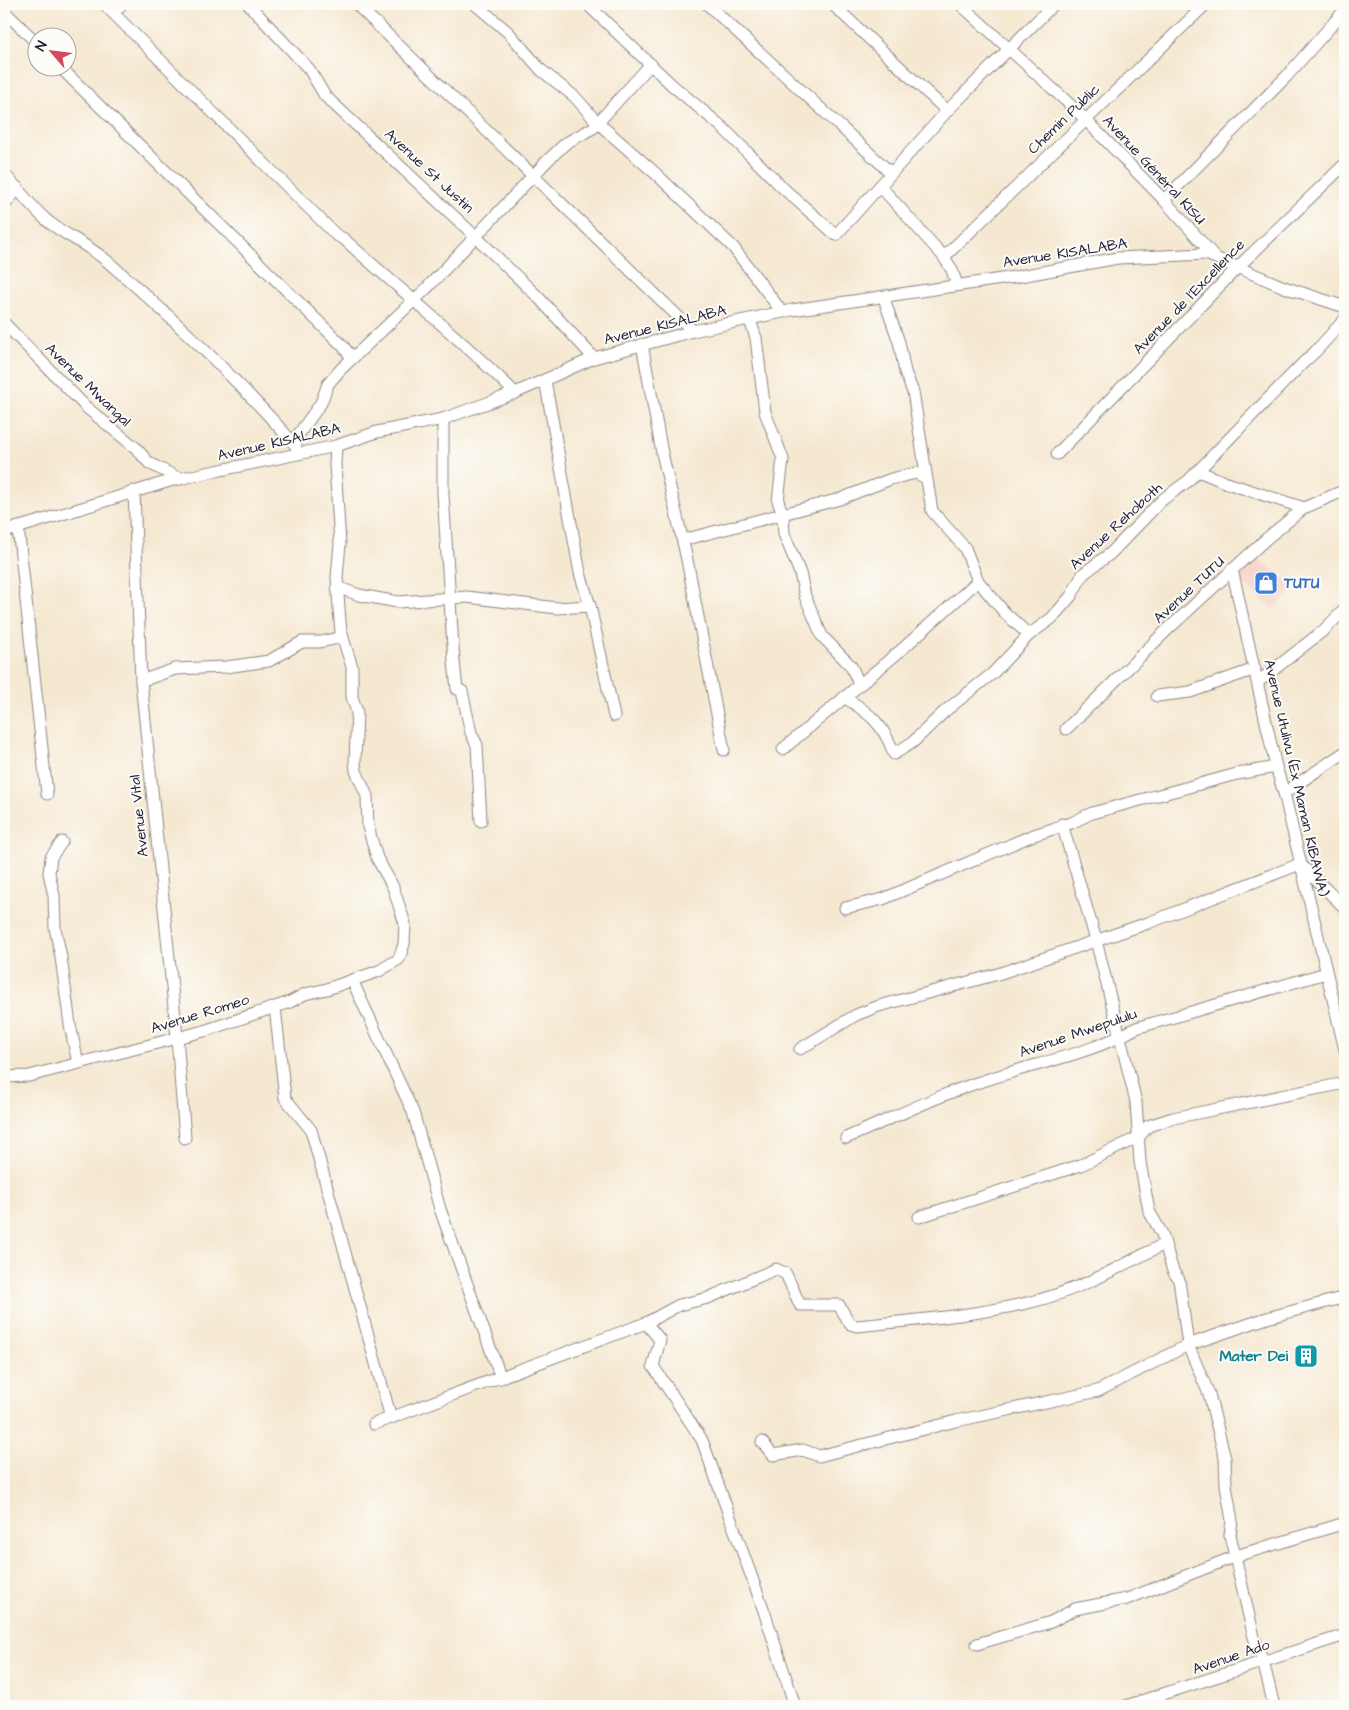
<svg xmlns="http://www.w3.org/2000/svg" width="1349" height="1710" font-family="'Architects Daughter',sans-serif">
	<rect width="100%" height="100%" fill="#fdfcf7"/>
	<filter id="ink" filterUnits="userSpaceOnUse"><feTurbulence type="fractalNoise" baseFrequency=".02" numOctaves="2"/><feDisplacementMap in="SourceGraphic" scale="10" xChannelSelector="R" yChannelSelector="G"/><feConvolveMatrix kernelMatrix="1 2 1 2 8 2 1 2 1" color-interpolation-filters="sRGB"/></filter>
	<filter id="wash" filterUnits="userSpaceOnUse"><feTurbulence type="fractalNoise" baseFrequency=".0096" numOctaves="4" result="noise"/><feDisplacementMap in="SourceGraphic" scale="20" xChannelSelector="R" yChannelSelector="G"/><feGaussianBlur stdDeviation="1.12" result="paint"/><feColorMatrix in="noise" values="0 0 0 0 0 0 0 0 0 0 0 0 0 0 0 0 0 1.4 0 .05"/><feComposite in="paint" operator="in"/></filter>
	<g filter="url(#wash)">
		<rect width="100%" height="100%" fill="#f5e8d1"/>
		<path fill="#f7d1c6" d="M1253,554L1295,588L1273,609L1238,579L1235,572Z"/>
	</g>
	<g filter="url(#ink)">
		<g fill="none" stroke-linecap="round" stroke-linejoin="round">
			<g stroke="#8c8586" stroke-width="13">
				<g id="minor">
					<path d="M104,4L336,235L344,239C401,291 461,338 515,393"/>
					<path d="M248,4L309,69L325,96L476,237L539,298L594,358"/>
					<path d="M356,4L693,331"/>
					<path d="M475,4L509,33L541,70L575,97L597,122L654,172L733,247L782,312"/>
					<path d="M587,4L672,85L722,127L784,189L836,235L947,111L1054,4"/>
					<path d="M707,4L891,173"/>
					<path d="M832,4L947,111"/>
					<path d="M960,4L1077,111L1164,200L1214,256"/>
					<path d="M4,11L38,44"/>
					<path d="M113,13L122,4"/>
					<path d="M61,68L343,346L352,358"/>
					<path d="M4,174C20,190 32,209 50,223C69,237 89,246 107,261C174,319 238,380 296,446"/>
					<path d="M880,186L944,257L952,270L957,285"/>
					<path d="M1164,200L1286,77L1345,10"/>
					<path d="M4,206L18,188"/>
					<path d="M944,257L1206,4"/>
					<path d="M885,296L886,305L899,342L905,372L913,392L932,511L965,548L978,581L1005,613L1029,635"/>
					<path d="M750,320L756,338L765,412L783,459L778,501L783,515L784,534L800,573L805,596L822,636L851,666L859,684"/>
					<path d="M4,323L87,408L136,448L149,463L180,479"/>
					<path d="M642,344L662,453L686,555L724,750"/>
					<path d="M545,380L580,573L590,606L614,716"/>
					<path d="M443,419V494L454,662L457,689L462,691L471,733L477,745L481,821"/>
					<path d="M293,442L321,403L328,384L341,369L426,289L547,161L566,143L593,128L651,64"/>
					<path d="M1057,454L1238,267L1345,164"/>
					<path d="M1198,471L1227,483L1304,508"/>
					<path d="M134,491L141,681L177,1037L185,1138"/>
					<path d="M18,527L47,794"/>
					<path d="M4,532L173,480L336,446L377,432L443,419L515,393L594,358L693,331L792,310L1015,277L1118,258L1206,254L1284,287L1345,307"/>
					<path d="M683,540L840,499L891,479L916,473L926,478"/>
					<path d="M1232,569L1276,767L1284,793L1345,1050"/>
					<path d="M337,587L359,595L398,602L467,597L557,608L590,606"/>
					<path d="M141,681L175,669L226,667L269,661L302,642H320L343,637"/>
					<path d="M1258,682L1324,630L1345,609"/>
					<path d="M1157,696L1190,692L1255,669"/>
					<path d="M844,697C870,713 884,725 894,754L913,742L944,712L993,673L1029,635L1052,618L1071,596L1083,574L1111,553L1162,500L1188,481L1303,363L1316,351L1345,319"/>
					<path d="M1066,729L1167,630L1266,539L1304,508L1345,490"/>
					<path d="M783,749L900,651L978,581"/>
					<path d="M1284,793L1345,752"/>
					<path d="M1062,824L1096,940L1136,1102L1140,1162L1149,1211L1162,1234L1173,1271L1179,1280L1188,1345L1209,1394L1225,1458L1226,1485L1232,1521L1230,1535L1254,1637L1263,1661L1274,1706"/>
					<path d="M62,842L51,857L49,873L54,896L55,928L61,957L70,1025L78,1063"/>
					<path d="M845,908L883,899L1031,836L1071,823L1092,813L1237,774L1276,767"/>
					<path d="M352,980L413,1112L440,1209L501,1378"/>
					<path d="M275,1007L285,1098L311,1130L391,1418"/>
					<path d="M800,1049L856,1015L879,1006L998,974L1148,923L1300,864L1345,908"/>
					<path d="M4,1077L29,1076L204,1031L290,1002L305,994L327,989L379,971L399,959L404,944L405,924L393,887L377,858L368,827L367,796L356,771L355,762L357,712L352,697V667L341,632L339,609L337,577L340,544L335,464L336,446"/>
					<path d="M846,1138C891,1119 940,1094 986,1080C1036,1063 1091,1054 1136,1028L1326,973"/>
					<path d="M919,1217L1081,1165L1139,1137L1148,1126L1173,1118L1345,1083"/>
					<path d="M646,1323L660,1340L653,1366L702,1440L764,1611L795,1706"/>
					<path d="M374,1424L646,1323L679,1305L708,1298L776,1269L786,1274L800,1305H839L850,1324L857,1326C915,1320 974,1316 1031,1302C1078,1291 1121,1266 1164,1244"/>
					<path d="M762,1442L773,1455L803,1450L819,1456L956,1421L1098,1391L1188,1345L1267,1318L1345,1297"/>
					<path d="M977,1644L1051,1622L1075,1609L1127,1599L1236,1556L1345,1523"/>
					<path d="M1126,1706L1345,1635"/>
				</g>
			</g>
			<use href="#minor" stroke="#fff" stroke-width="11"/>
		</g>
	</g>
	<defs>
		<g id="shop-square" transform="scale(1.25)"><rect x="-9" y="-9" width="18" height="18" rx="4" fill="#3f7fe0" stroke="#fdfcf7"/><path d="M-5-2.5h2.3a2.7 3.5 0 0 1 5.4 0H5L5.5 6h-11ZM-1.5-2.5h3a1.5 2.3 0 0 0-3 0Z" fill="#fff"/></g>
		<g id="building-square" transform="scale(1.25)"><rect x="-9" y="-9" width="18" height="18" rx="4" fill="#0f9aa8" stroke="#fdfcf7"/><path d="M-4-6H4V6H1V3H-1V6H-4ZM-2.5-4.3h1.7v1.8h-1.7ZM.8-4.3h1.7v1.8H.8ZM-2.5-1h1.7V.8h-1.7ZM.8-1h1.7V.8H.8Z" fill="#fff"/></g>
	</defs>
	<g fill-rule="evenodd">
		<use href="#shop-square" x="1266" y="583"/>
		<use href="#building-square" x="1306" y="1356"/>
	</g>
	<g text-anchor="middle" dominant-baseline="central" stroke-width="4" stroke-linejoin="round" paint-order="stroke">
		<g font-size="15" fill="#22223b" stroke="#fdfcf7">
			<text transform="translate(1064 119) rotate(-44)">Chemin Public</text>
			<text transform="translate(1154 170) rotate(47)">Avenue Général KISU</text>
			<text transform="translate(429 171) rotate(43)">Avenue St Justin</text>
			<text transform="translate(1065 253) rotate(-9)">Avenue KISALABA</text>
			<text transform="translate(1189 297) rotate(-46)">Avenue de l'Excellence</text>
			<text transform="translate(665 325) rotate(-14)">Avenue KISALABA</text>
			<text transform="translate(88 385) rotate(44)">Avenue Mwangal</text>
			<text transform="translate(279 442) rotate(-13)">Avenue KISALABA</text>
			<text transform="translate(1116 526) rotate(-43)">Avenue Rehoboth</text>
			<text transform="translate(1189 590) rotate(-43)">Avenue TUTU</text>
			<text transform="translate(1296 778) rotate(77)">Avenue Utulivu (Ex Maman KIBAWA)</text>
			<text transform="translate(139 816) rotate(-96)">Avenue Vital</text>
			<text transform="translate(200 1014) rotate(-17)">Avenue Romeo</text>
			<text transform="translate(1078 1033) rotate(-19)">Avenue Mwepululu</text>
			<text transform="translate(1231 1657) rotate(-19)">Avenue Ado</text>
		</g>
		<g font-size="15" font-weight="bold" fill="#366cbe" stroke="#fdfcf7" text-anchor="start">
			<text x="1284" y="583">TUTU</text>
		</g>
		<g font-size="15" font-weight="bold" fill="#0d838f" stroke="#fdfcf7" text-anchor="end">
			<text x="1288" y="1356">Mater Dei</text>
		</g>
	</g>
	<rect width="1349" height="1710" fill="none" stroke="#fdfcf7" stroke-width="20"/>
	<g transform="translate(52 52) rotate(298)"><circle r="24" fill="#fdfcf7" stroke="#a5a5ac"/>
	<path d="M0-4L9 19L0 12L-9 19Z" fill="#d1495b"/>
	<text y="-8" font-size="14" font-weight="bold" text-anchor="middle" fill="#22223b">N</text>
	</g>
</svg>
